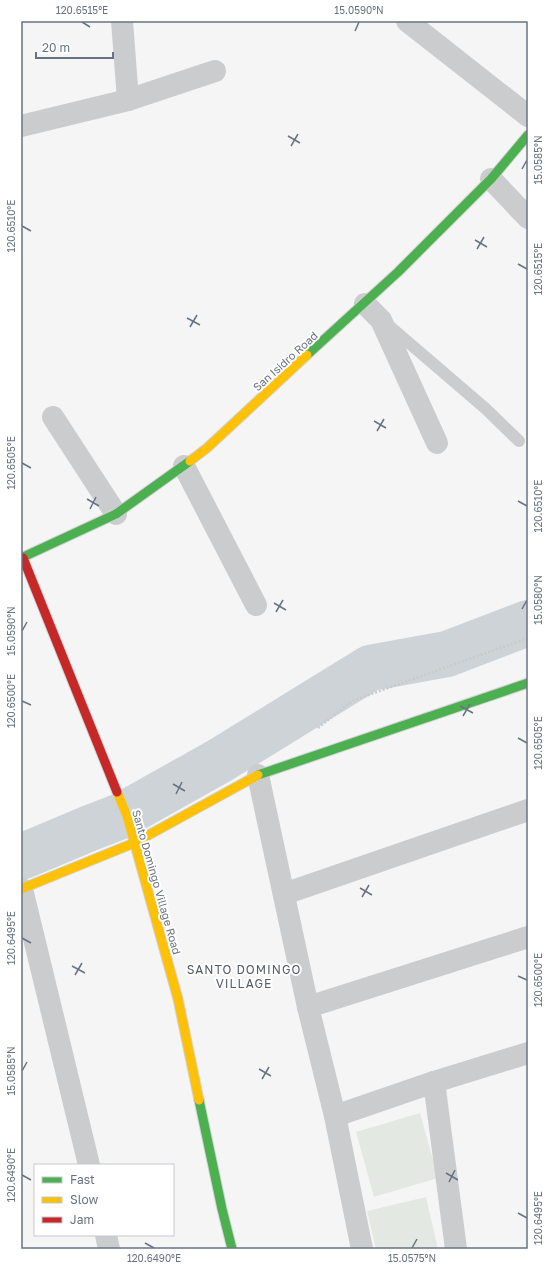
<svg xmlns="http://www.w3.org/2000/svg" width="549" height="1270" font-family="'Golos Text',sans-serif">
	<rect width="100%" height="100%" fill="#f5f5f5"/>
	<g fill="#e4e8e3">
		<path d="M420,1113L438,1178L374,1197L356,1132Z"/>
		<path d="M426,1197L438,1249H376L367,1211Z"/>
	</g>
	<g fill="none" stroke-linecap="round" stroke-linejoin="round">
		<path stroke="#cdd3d7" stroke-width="46" d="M21,857L90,828L121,816L219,761L370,668L447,654L528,623"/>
		<g stroke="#d1d2d3" stroke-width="11">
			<g id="fast">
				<path d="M307,355L398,272L491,179L528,135"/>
				<path d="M21,558L116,514L190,461"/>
				<path d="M258,775L528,683"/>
				<path d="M199,1100L222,1209L232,1249"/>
			</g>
		</g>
		<g stroke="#d1d2d3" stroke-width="11">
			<g id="slow">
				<path d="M190,461L207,448L307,355"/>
				<path d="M117,792L127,816L178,999L199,1100"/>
				<path d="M21,889L134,843L258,775"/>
			</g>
		</g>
		<g stroke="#d1d2d3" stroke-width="11">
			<path id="jam" d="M23,558L117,792"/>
		</g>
		<path stroke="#c9caca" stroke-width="2.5" stroke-dasharray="2 2" stroke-linecap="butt" d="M318,728L352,701L528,638"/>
		<path stroke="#cbccce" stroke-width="12" d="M387,324L486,409L519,441"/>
		<g stroke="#cbccce" stroke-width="22">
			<path d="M122,21L128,100"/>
			<path d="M407,21L528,116"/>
			<path d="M21,126L128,100L215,71"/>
			<path d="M491,179L528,218"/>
			<path d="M365,304L381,320L437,443"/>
			<path d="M53,417L116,514"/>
			<path d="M184,466L256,605"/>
			<path d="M258,775L308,1007L335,1116L362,1249"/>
			<path d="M22,889L89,1165"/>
			<path d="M284,894L528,810"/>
			<path d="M308,1007L528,937"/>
			<path d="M434,1082L456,1249"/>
			<path d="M335,1116L434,1082L528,1053"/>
			<path d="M106,1235L109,1249"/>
		</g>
		<use href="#fast" stroke="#4caf50" stroke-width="9"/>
		<use href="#slow" stroke="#ffc107" stroke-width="9"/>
		<use href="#jam" stroke="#c62828" stroke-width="9"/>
	</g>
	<path fill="none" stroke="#687382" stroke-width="1.5" d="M82,22L90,27M355,31L359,22M288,136L300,143M291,146L298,134M522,169L527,160M22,226L31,231M475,240L487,247M477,249L484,237M518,264L527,269M187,318L200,325M190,327L197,315M374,421L386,428M377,431L384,419M22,463L31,468M87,499L99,506M518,501L527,506M90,509L96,497M274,603L286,610M522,609L527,600M276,612L283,600M22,631L27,622M22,701L31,705M460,706L473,713M463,716L470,704M518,738L527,743M173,784L185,791M176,794L182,782M360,888L372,895M362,897L369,885M22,938L31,943M72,966L85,973M75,975L82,963M518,976L527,980M259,1069L271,1076M22,1071L27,1062M262,1079L269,1067M446,1173L458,1180M22,1175L31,1180M449,1182L455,1170M518,1213L527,1218M145,1243L154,1248M412,1248L417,1239"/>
	<g text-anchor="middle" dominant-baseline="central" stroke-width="4" stroke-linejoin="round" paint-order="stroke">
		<g font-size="11" fill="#687382" stroke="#fff">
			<text transform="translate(285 361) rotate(-42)">San Isidro Road</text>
			<text transform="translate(157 882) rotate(74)">Santo Domingo Village Road</text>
		</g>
		<g font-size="12" letter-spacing="1" fill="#555d68" stroke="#fff">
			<text x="244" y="969">SANTO DOMINGO<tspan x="244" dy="14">VILLAGE</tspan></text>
		</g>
	</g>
	<rect width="549" height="1270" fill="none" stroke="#ffffff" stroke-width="44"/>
	<rect x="34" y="1164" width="140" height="72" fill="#ffffff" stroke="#c3c7cd"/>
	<rect x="42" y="1177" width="20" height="6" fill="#4caf50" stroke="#c3c7cd"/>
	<text x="70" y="1184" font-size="12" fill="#687382">Fast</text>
	<rect x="42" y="1197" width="20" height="6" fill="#ffc107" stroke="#c3c7cd"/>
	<text x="70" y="1204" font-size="12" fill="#687382">Slow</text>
	<rect x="42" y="1217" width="20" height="6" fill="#c62828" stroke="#c3c7cd"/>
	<text x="70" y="1224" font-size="12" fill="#687382">Jam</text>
	<path d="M36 52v6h77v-6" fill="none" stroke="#687382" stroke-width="2"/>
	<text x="42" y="52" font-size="12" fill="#687382" stroke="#ffffff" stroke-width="3" paint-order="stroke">20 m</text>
	<rect x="22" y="22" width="505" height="1226" fill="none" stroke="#687382" stroke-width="1.5"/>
	<g font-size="10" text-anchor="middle" fill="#687382">
		<text x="82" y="14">120.6515°E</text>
		<text x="359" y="14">15.0590°N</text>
		<text transform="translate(538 160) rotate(-90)" y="4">15.0585°N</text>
		<text transform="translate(11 226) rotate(-90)" y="4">120.6510°E</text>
		<text transform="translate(538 269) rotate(-90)" y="4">120.6515°E</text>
		<text transform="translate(11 463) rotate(-90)" y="4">120.6505°E</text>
		<text transform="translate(538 506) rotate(-90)" y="4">120.6510°E</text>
		<text transform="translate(538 600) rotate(-90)" y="4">15.0580°N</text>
		<text transform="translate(11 631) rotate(-90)" y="4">15.0590°N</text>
		<text transform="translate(11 701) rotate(-90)" y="4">120.6500°E</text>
		<text transform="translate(538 743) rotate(-90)" y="4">120.6505°E</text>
		<text transform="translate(11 938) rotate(-90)" y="4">120.6495°E</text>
		<text transform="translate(538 980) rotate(-90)" y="4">120.6500°E</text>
		<text transform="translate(11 1071) rotate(-90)" y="4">15.0585°N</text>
		<text transform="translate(11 1175) rotate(-90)" y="4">120.6490°E</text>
		<text transform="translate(538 1218) rotate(-90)" y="4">120.6495°E</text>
		<text x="154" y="1262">120.6490°E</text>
		<text x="412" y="1262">15.0575°N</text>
	</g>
</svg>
